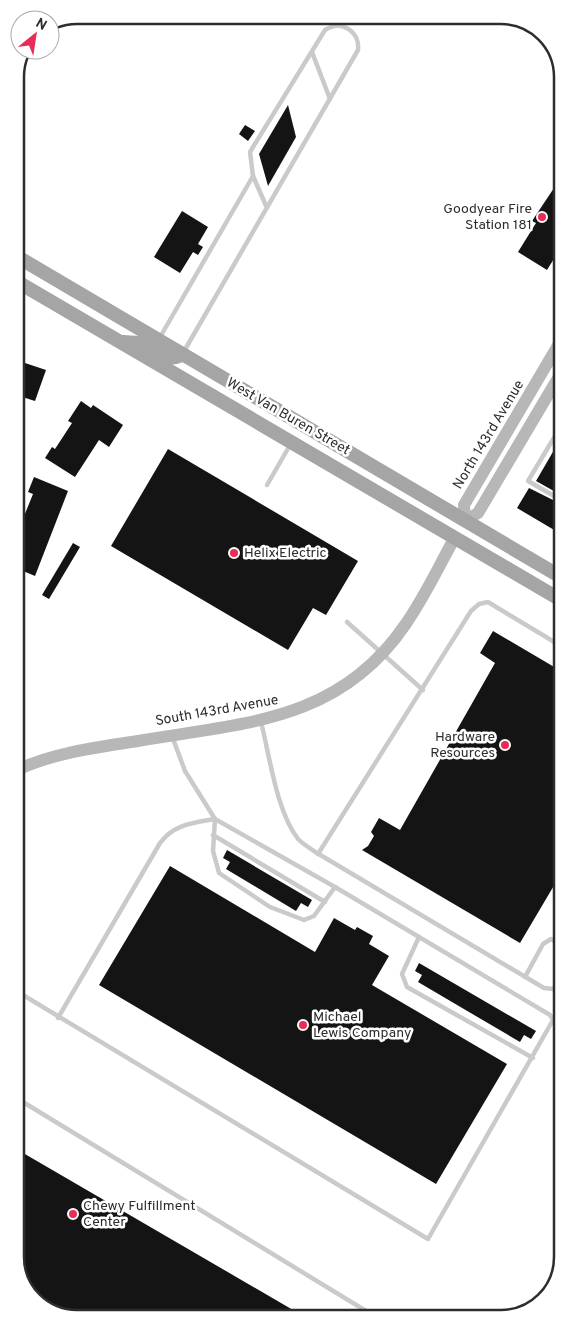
<svg xmlns="http://www.w3.org/2000/svg" width="578" height="1334" font-family="Overpass,sans-serif">
	<rect width="100%" height="100%" fill="#fff"/>
	<g fill="#141414">
		<path d="M288,105L296,137L268,186L259,154Z"/>
		<path d="M245,125L255,131L248,141L239,134Z"/>
		<path d="M560,179V249L547,270L518,252L536,223L532,221Z"/>
		<path d="M182,211L208,227L198,244L203,247L198,255L193,252L180,273L154,257Z"/>
		<path d="M16,360L46,370L35,401L16,395Z"/>
		<path d="M81,401L91,408L93,405L123,425L109,447L99,440L75,477L45,458L52,447L55,449L72,423L68,421Z"/>
		<path d="M561,438V495L536,481Z"/>
		<path d="M168,449L358,561L326,615L313,608L288,650L111,546Z"/>
		<path d="M34,477L68,491L35,576L16,568V536L33,494L28,492Z"/>
		<path d="M529,488L561,504V534L517,508Z"/>
		<path d="M73,543L80,547L49,599L42,595Z"/>
		<path d="M493,631L561,671L562,872L520,943L362,850L368,846L374,836L371,832L379,818L400,830L495,663L480,653Z"/>
		<path d="M227,850L312,900L308,907L301,903L296,911L226,869L230,862L223,858Z"/>
		<path d="M170,866L315,952L334,918L355,930L357,927L373,936L369,944L389,956L372,985L507,1064L436,1184L99,985Z"/>
		<path d="M419,963L536,1031L531,1039L524,1035L520,1042L418,982L422,975L415,971Z"/>
		<path d="M18,1150L305,1317L72,1319L39,1306L18,1277Z"/>
	</g>
	<g fill="none" stroke-linecap="round" stroke-linejoin="round">
		<g stroke="#cacaca" stroke-width="4.5">
			<path d="M312,52L330,99"/>
			<path d="M159,339L253,176"/>
			<path d="M183,353L358,50C360,32 342,19 325,30L250,152L253,176L267,208"/>
			<path d="M561,426L528,481L561,500"/>
			<path d="M267,485L290,445"/>
			<path d="M347,622L423,690"/>
			<path d="M261,722C270,757 276,810 298,839C303,844 311,849 317,853L544,988L553,989L562,979"/>
			<path d="M213,835L325,902"/>
			<path d="M318,854L471,611L479,604L488,602L561,646"/>
			<path d="M419,937L402,974L407,987L533,1058"/>
			<path d="M525,977L543,944L551,939L562,945"/>
			<path d="M18,992L428,1239L553,1020L550,1015L335,887L314,916L304,920L270,907L219,873L213,851L215,819L185,771L172,736"/>
			<path d="M58,1018L160,843C174,824 193,823 215,819L335,887"/>
			<path d="M18,1099L376,1317"/>
		</g>
		<g stroke="#b7b7b7" stroke-width="12">
			<path d="M560,342L464,505L465,521L478,513L561,373"/>
			<path d="M17,770C53,753 98,747 138,741C243,723 339,722 405,625C424,598 438,568 454,539"/>
		</g>
		<g stroke="#a5a5a5" stroke-width="14">
			<path d="M16,256L561,577"/>
			<path d="M16,281L561,600"/>
			<path d="M123,342C129,343 137,342 143,344C160,351 163,363 182,355"/>
		</g>
	</g>
	<g fill="#e72c57" stroke="#fff" stroke-width="2">
		<circle cx="542" cy="217" r="5"/>
		<circle cx="234" cy="553" r="5"/>
		<circle cx="505" cy="745" r="5"/>
		<circle cx="303" cy="1025" r="5"/>
		<circle cx="73" cy="1214" r="5"/>
	</g>
	<g text-anchor="middle" dominant-baseline="central" stroke-width="5" stroke-linejoin="round" paint-order="stroke">
		<g font-size="14" fill="#2d2d2d" stroke="#fff" text-anchor="start">
			<text x="532" y="209" text-anchor="end">Goodyear Fire<tspan x="532" dy="16">Station 181</tspan></text>
			<text x="244" y="553">Helix Electric</text>
			<text x="495" y="737" text-anchor="end">Hardware<tspan x="495" dy="16">Resources</tspan></text>
			<text x="313" y="1017">Michael<tspan x="313" dy="16">Lewis Company</tspan></text>
			<text x="83" y="1206">Chewy Fulfillment<tspan x="83" dy="16">Center</tspan></text>
		</g>
		<g font-size="14" fill="#2d2d2d" stroke="#fff">
			<text transform="translate(288 417) rotate(30)">West Van Buren Street</text>
			<text transform="translate(489 435) rotate(-59)">North 143rd Avenue</text>
			<text transform="translate(217 711) rotate(-10)">South 143rd Avenue</text>
		</g>
	</g>
	<path d="M0 0H578V1334H0ZM77 24H501A53 53 0 0 1 554 77V1257A53 53 0 0 1 501 1310H77A53 53 0 0 1 24 1257V77A53 53 0 0 1 77 24Z" fill="#fff" fill-rule="evenodd"/>
	<path fill="none" stroke="#2d2d2d" stroke-width="2.5" d="M77 24H501A53 53 0 0 1 554 77V1257A53 53 0 0 1 501 1310H77A53 53 0 0 1 24 1257V77A53 53 0 0 1 77 24Z"/>
	<g transform="translate(35 35) rotate(30)"><circle r="24" fill="#ffffff" stroke="#ababab"/>
	<path d="M0-4L9 19L0 12L-9 19Z" fill="#e72c57"/>
	<text y="-8" font-size="14" font-weight="bold" text-anchor="middle" fill="#2d2d2d">N</text>
	</g>
</svg>
